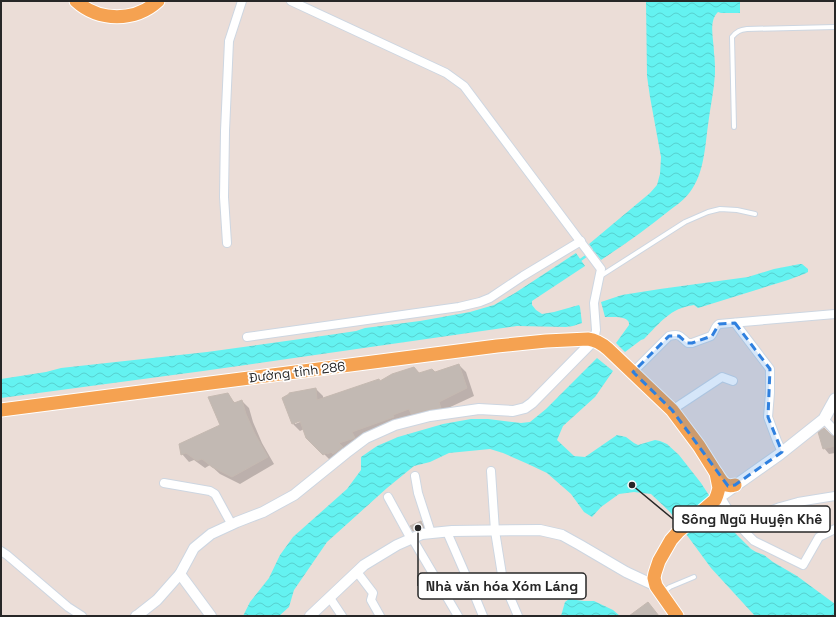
<svg xmlns="http://www.w3.org/2000/svg" width="836" height="617" font-family="'Space Grotesk',sans-serif">
	<defs>
		<pattern id="water-waves" width="16" height="10" patternUnits="userSpaceOnUse"><rect width="16" height="10" fill="#64f2f1"/><path d="M0 5q4-4 8 0t8 0" fill="none" stroke="#57d0cf"/></pattern>
	</defs>
	<rect width="100%" height="100%" fill="#ebddd7"/>
	<g fill="url(#water-waves)">
		<path d="M646,1H740V13H721L718,12C708,21 714,41 714,53C715,60 715,67 715,74C714,91 710,108 708,125C705,147 704,174 690,192C685,199 677,205 670,210C648,228 625,244 601,260L589,244L650,193L657,185L660,174L661,157L650,97L647,76Z"/>
		<path d="M576,253L585,266L535,299L532,301V305L536,310L542,314L554,312L579,305L580,307L582,323L573,326L566,327L517,326L203,371L1,398V379L46,372L61,368L207,352L336,334L356,331L365,328L420,321L470,312L494,305L515,293Z"/>
		<path d="M800,264H802L808,269V272L804,274L788,280L698,308L694,305C670,308 660,323 644,339L641,340L625,352L616,343L629,325C629,323 629,322 628,321C626,316 610,317 605,317L601,302L622,295L660,289L748,277L774,269Z"/>
		<path d="M597,358L613,371L595,397L563,426L557,440L574,456L585,457L617,435L626,437L634,443L638,445L655,440L660,441L667,444L679,455L701,483L731,529L751,549L756,552L764,555L773,562L797,576L835,604V616H755L711,568L670,512L651,494L634,492L619,494L601,507L592,517L584,512L571,494L547,473L528,464L503,453L490,449L449,453L430,462L414,466L387,488L327,542L294,590L289,607L279,616H243L250,602L269,578L280,555L293,537L347,489L361,470V457L377,446L398,437L443,424L471,419H488L521,423L530,422L546,409Z"/>
		<path d="M569,599L584,601H594L613,610L620,616H561L565,602Z"/>
	</g>
	<g fill="#0003" fill-rule="evenodd">
		<path d="M459,365L466,372L474,396L446,409L415,417L331,461L307,437L304,429L300,431L293,424L283,398L316,389L323,396V399L381,382L414,368L420,374L435,373ZM305,420L295,424V422Z"/>
		<path d="M227,394L236,404L242,401L249,408L253,422L262,443L274,464L240,484L220,474L210,465L205,468L194,460L189,462L182,454L221,426Z"/>
		<path d="M835,437V453L829,454L824,448Z"/>
		<path d="M421,522L424,525L426,531L417,534L414,530Z"/>
	</g>
	<g fill="none" stroke-linecap="round" stroke-linejoin="round">
		<path stroke="#64f2f1" stroke-width="2.5" d="M579,261L596,249"/>
	</g>
	<g fill="#c2b9b3" stroke="#c5b9b1">
		<path d="M459,364L467,388L439,402L441,408L428,410L411,414L409,409L393,415L394,417L352,432L355,438L339,443L343,447L333,454L331,452L328,454L326,453L323,455L306,438L300,421L292,424L282,398L289,394V393L316,388L317,400L379,379L380,381L392,374L414,367L419,373L432,369L435,372Z"/>
		<path d="M228,393L234,403L242,400L246,414L255,434L268,457L232,477L212,467L202,459L197,461L186,453L181,455L179,444L220,425L208,397Z"/>
		<path d="M824,428L831,435L835,436V446L823,449L818,432Z"/>
		<path d="M421,521L423,527L413,531L410,526Z"/>
		<path d="M648,602L659,616H629Z"/>
	</g>
	<g fill="none" stroke-linecap="round" stroke-linejoin="round">
		<g stroke="#cdd6e1" stroke-width="6">
			<g id="service">
				<path d="M734,127L732,37C737,31 740,30 747,29L835,27"/>
				<path d="M599,277L685,222L708,212L720,209L737,210L755,214"/>
				<path d="M663,592L670,587L694,577"/>
			</g>
		</g>
		<g stroke="#cdd6e1" stroke-width="10">
			<g id="minor">
				<path d="M291,1L446,73L464,86L601,269L594,303L596,330L594,340"/>
				<path d="M227,243L224,197L225,131L229,41L242,1"/>
				<path d="M735,323L770,369V393L768,417L777,441L782,452"/>
				<path d="M247,337L459,307L480,302L490,298L523,276L581,241"/>
				<path d="M633,372L669,336C681,333 680,337 688,343H692L711,336C715,332 714,327 719,324L835,314"/>
				<path d="M672,410L722,377L733,381"/>
				<path d="M824,419L835,431"/>
				<path d="M491,471L495,531L503,581L518,616"/>
				<path d="M415,476L418,493L431,533"/>
				<path d="M164,483L210,491L215,494L232,525"/>
				<path d="M720,496C729,512 740,528 754,541L803,565L819,537L835,529"/>
				<path d="M388,497L411,539"/>
				<path d="M738,523L780,507L798,502L835,496"/>
				<path d="M447,532L474,594L483,616"/>
				<path d="M412,538L458,616"/>
				<path d="M1,551L7,555L68,607L82,616"/>
				<path d="M357,572L373,593L371,600L380,616"/>
				<path d="M509,596L549,583"/>
				<path d="M330,598L342,616"/>
			</g>
		</g>
		<g stroke="#cdd6e1" stroke-width="12">
			<g id="tertiary">
				<path d="M180,574L211,616"/>
				<path d="M136,616L138,615L157,600L180,574L194,548L211,534L237,522L263,512L294,495L346,453L366,438L395,425L430,416L479,409L513,411L525,408L532,403L594,340"/>
				<path d="M310,616L364,565L397,545L422,534L452,531L540,530L562,535L580,545L626,572L656,586"/>
			</g>
		</g>
		<g stroke="#cdd6e1" stroke-width="13">
			<path id="secondary" d="M715,500L780,454L824,419L835,399"/>
		</g>
		<g stroke="#fff" stroke-width="15">
			<g id="primary">
				<path d="M76,1C99,22 135,22 158,1"/>
				<path d="M1,410L497,346L546,341L588,339C596,340 601,343 608,349L672,410L699,446L716,473L719,488L717,495L715,500L679,531L671,540L659,561L655,573L654,578L656,586L677,616"/>
				<path d="M716,473C722,481 724,488 735,485"/>
			</g>
		</g>
		<use href="#service" stroke="#fff" stroke-width="4"/>
		<use href="#minor" stroke="#fff" stroke-width="8"/>
		<use href="#tertiary" stroke="#fff" stroke-width="10"/>
		<use href="#secondary" stroke="#fff" stroke-width="11"/>
		<use href="#primary" stroke="#f5a251" stroke-width="13"/>
	</g>
	<path fill="#2f80df" fill-opacity="0.2" stroke="#2f80df" stroke-width="3" stroke-dasharray="8 5" stroke-linejoin="round" d="M735,323L770,369L768,417L782,452L735,485L728,486L672,410L633,372L669,336H679L687,343H692L712,336L719,324Z"/>
	<g text-anchor="middle" dominant-baseline="central" stroke-width="3.5" stroke-linejoin="round" paint-order="stroke">
		<g font-size="13" fill="#272727" stroke="#fff">
			<text transform="translate(297 372) rotate(-7)">Đường tỉnh 286</text>
		</g>
	</g>
	<path fill="none" stroke="#272727" stroke-width="1.5" d="M632 485L673 519M418 528L418 586"/>
	<g fill="#272727" stroke="#fff" stroke-width="1.5">
		<circle cx="632" cy="485" r="4"/>
		<circle cx="418" cy="528" r="4"/>
	</g>
	<g fill="#fff" stroke="#272727" stroke-width="1.5">
		<rect x="673" y="506" width="157" height="26" rx="4"/>
		<rect x="418" y="573" width="168" height="26" rx="4"/>
	</g>
	<g font-size="14" text-anchor="middle" font-weight="bold" fill="#272727">
		<text x="752" y="524">Sông Ngũ Huyện Khê</text>
		<text x="502" y="591">Nhà văn hóa Xóm Láng</text>
	</g>
	<rect width="836" height="617" fill="none" stroke="#272727" stroke-width="4"/>
</svg>
